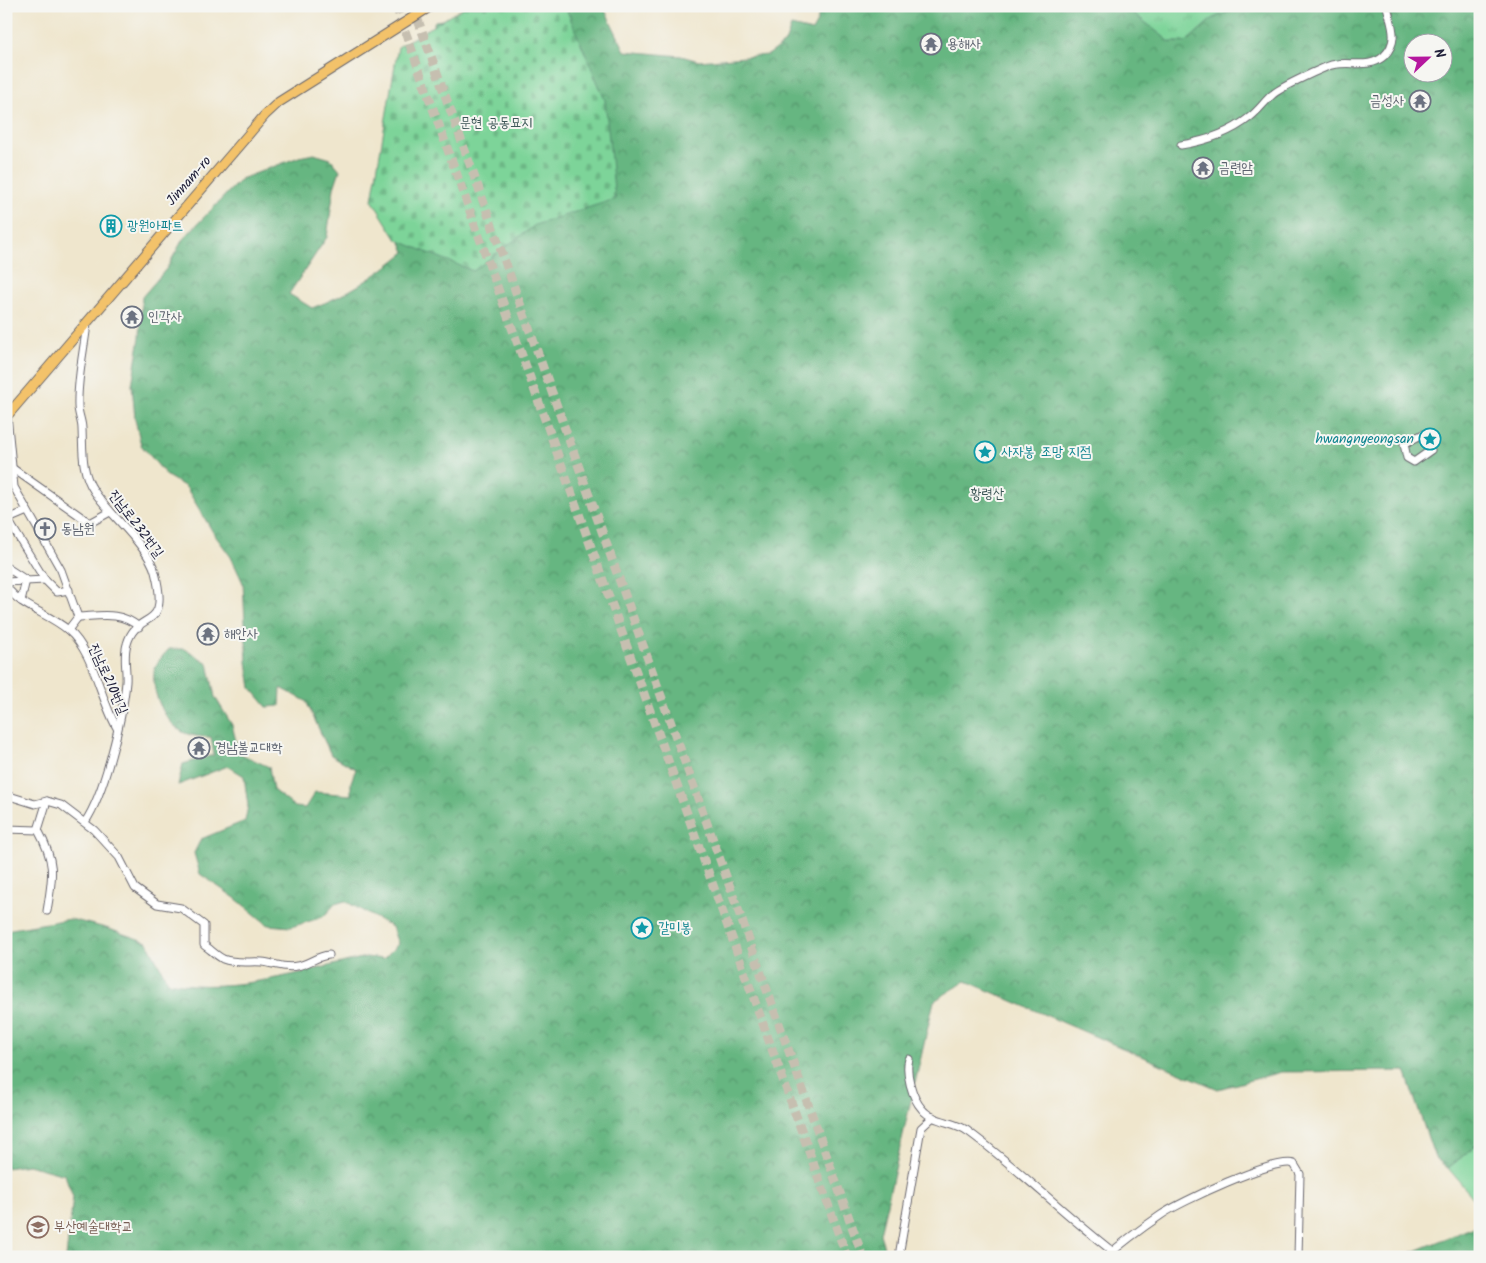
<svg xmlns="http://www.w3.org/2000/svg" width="1486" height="1263" font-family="Kalam,'Poor Story',sans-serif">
	<defs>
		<pattern id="forest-crowns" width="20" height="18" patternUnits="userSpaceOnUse" patternTransform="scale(1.25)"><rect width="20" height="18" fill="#66b681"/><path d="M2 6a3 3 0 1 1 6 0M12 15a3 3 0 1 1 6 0" fill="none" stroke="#54946b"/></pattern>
		<pattern id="cemetery-stones" width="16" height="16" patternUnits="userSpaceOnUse" patternTransform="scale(1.25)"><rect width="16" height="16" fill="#7dd499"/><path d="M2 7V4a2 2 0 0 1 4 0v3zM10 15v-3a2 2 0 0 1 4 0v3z" fill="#6cb685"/></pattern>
		<pattern id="park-tufts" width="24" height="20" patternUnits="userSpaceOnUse" patternTransform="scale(1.25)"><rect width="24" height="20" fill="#7dd499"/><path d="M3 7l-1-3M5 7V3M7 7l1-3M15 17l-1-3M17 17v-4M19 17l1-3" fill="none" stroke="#6cb685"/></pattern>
	</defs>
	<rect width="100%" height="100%" fill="#f6f6f2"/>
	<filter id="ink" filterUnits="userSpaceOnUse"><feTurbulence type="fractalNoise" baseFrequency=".02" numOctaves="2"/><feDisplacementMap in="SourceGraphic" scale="10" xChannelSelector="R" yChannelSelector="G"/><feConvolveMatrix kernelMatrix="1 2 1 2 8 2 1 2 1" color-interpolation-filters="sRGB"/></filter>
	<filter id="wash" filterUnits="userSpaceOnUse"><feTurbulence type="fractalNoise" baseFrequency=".0096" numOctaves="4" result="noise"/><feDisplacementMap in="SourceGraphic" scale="20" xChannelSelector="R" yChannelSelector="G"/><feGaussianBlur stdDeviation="1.12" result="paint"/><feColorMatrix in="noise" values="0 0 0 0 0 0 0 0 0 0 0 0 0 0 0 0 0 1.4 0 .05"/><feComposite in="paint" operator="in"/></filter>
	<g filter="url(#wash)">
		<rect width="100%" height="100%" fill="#efe6cd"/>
		<path fill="#7dd499" stroke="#507b6a" d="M1480,1142V1206L1448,1168Z"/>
		<g fill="url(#forest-crowns)" stroke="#446c5e" fill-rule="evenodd">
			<path d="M546,6H603L625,51L681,56L699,61L768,55L785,43L791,26L812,31L818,20V6H1119L1131,11L1170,42H1186L1213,18L1244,6H1480V1142L1448,1168L1435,1158L1405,1071L1281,1072L1218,1089L966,981L934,1001L880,1234L887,1257H66L73,1197L65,1175L28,1165L6,1168V930L70,919L106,928L147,942L168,982C234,994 301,972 366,957L383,959L398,944L392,927L345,901L335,904L323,917L291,927L268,925L235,898L200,874L194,853L201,839L245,821L248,806L244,776L228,766L178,785L183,764L214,755L211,737C199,737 186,736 177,728C161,715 150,687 155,668C157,661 165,654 169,649H185L208,663L215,697L232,725L239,753L269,767L273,790L295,807L305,808L315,792L351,795V782L356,769L331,755L306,701L281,688L280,706L267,707L251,688L247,662L243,583L231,557L214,534L186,487L167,476L141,445L135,419L132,385L140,337L142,297L167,268L183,239L241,179L299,157L314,154L331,159L340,170L334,188L327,237L289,294L312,308C347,295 376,276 405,252L393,223L406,82L435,21ZM1414,42H1444V72H1414Z"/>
			<path d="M1480,1219V1257H1407L1408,1254L1476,1226Z"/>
		</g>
		<path fill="url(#cemetery-stones)" stroke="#507b6a" d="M466,6H565L605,100L615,199L535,225L473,271L397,240L372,200L398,47Z"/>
		<path fill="url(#park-tufts)" stroke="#507b6a" d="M1119,6H1244L1213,18L1186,42H1170L1131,11Z"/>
	</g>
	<g filter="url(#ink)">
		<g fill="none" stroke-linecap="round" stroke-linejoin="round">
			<g stroke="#c6bfb0" stroke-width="9" stroke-dasharray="9 4.5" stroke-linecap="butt">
				<path d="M396,6L847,1257"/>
				<path d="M413,6L863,1257"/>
			</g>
			<g stroke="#6a676e" stroke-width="9">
				<g id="minor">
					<path d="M1181,145C1206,141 1230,133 1250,117C1259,110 1264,102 1272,95C1281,87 1314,72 1326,67C1344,58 1368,71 1384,56C1400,40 1391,25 1387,6"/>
					<path d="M7,415L14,487L61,570L78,617"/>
					<path d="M1423,434L1431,450L1414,462L1407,458L1404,444Z"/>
					<path d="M12,468L90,523L110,512"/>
					<path d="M6,520L27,511"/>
					<path d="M8,520L45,580L57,592L69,590"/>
					<path d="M6,567L26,580"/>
					<path d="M6,582L45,580"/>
					<path d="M6,586C20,607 48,613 68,630C94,652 100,699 117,728"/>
					<path d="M21,601L26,580"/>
					<path d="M78,617C101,616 120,611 139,627"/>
					<path d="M68,630L78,617"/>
					<path d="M6,795L35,804L47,801L61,805L94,830L119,857L135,888L157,904L181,908L204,925V945C210,949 217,956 223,959C236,964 250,961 262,962C274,963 284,969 297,966C309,964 317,956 329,955"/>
					<path d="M85,822C104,795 123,716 126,682C127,669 123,657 127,644C137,608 171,634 155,572C149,547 109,514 94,491C81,472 83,450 82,429C82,421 78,414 78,406C77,379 84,350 87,324"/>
					<path d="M6,829L38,830"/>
					<path d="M38,830C56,863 53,875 47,911"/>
					<path d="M38,830L47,801"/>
					<path d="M909,1059C905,1072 912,1098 922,1109C933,1123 956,1121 969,1132C1019,1169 1063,1213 1112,1251"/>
					<path d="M902,1257L900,1250L921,1128L933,1117"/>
					<path d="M1106,1257C1123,1242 1142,1228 1161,1215C1178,1203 1277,1156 1294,1164L1300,1174L1298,1257"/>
				</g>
			</g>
			<g stroke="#6a676e" stroke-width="11">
				<path id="major" d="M6,417L265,115L279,102L431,6"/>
			</g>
			<use href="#minor" stroke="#fff" stroke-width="7"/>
			<use href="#major" stroke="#f3c26a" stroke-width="9"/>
		</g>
	</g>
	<defs>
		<g id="temple-ring" transform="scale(1.125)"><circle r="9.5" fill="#f6f6f2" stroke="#6b7280" stroke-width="1.5"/><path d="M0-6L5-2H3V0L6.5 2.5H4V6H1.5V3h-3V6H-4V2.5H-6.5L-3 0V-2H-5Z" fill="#6b7280"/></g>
		<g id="building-ring" transform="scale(1.125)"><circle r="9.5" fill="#f6f6f2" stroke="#0f9aa8" stroke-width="1.5"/><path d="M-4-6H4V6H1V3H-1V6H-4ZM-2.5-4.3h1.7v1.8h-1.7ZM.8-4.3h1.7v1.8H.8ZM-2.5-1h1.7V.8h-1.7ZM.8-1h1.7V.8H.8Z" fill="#0f9aa8"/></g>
		<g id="sight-ring" transform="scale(1.125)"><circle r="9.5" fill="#f6f6f2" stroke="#0f9aa8" stroke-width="1.5"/><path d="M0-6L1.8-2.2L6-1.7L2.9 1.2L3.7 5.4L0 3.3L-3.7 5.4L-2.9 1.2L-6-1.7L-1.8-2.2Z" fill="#0f9aa8"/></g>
		<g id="church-ring" transform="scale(1.125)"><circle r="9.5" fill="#f6f6f2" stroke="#6b7280" stroke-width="1.5"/><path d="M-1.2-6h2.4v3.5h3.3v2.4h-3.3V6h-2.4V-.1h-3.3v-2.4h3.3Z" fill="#6b7280"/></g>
		<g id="school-ring" transform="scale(1.125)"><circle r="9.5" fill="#f6f6f2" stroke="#8d6e63" stroke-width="1.5"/><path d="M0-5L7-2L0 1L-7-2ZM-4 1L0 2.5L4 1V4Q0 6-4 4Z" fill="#8d6e63"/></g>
	</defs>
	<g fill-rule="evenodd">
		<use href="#temple-ring" x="931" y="44"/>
		<use href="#temple-ring" x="1420" y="101"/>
		<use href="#temple-ring" x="1203" y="168"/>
		<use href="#building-ring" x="111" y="226"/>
		<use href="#temple-ring" x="132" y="317"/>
		<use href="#sight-ring" x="1430" y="439"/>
		<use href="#sight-ring" x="985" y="452"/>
		<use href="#church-ring" x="45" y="529"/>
		<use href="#temple-ring" x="208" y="634"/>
		<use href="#temple-ring" x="199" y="748"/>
		<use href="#sight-ring" x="642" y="928"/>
		<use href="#school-ring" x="38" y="1227"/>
	</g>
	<g text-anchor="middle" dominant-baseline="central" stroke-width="4" stroke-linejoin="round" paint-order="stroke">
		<g font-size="14" fill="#5b616d" stroke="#f6f6f2" text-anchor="start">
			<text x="947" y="44">용해사</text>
			<text x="1404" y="101" text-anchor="end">금성사</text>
			<text x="1219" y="168">금련암</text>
			<text x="148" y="317">인각사</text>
			<text x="61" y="529">동남원</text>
			<text x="224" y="634">해안사</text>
			<text x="215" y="748">경남불교대학</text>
		</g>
		<g font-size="14" fill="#3d5757" stroke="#f6f6f2">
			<text x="496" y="123">문현 공동묘지</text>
			<text x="987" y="494">황령산</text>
		</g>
		<g font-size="14" fill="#22223b" stroke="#f6f6f2">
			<text transform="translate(189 181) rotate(-49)">Jinnam-ro</text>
			<text transform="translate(136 524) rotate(53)">진남로232번길</text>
			<text transform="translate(108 679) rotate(66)">진남로210번길</text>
		</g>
		<g font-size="14" fill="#0d838f" stroke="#f6f6f2" text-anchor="start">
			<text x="127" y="226">광원아파트</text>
			<text x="1414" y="439" text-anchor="end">hwangnyeongsan</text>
			<text x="1001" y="452">사자봉 조망 지점</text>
			<text x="658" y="928">갈미봉</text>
		</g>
		<g font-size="14" fill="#785e54" stroke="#f6f6f2" text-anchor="start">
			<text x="54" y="1227">부산예술대학교</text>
		</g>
	</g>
	<rect width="1486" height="1263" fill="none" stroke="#f6f6f2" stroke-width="25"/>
	<g transform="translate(1428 58) rotate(68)"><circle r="24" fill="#f6f6f2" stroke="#a1a1a9"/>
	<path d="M0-4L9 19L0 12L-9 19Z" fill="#b5179e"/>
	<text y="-8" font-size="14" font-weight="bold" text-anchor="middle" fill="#22223b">N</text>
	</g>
</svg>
